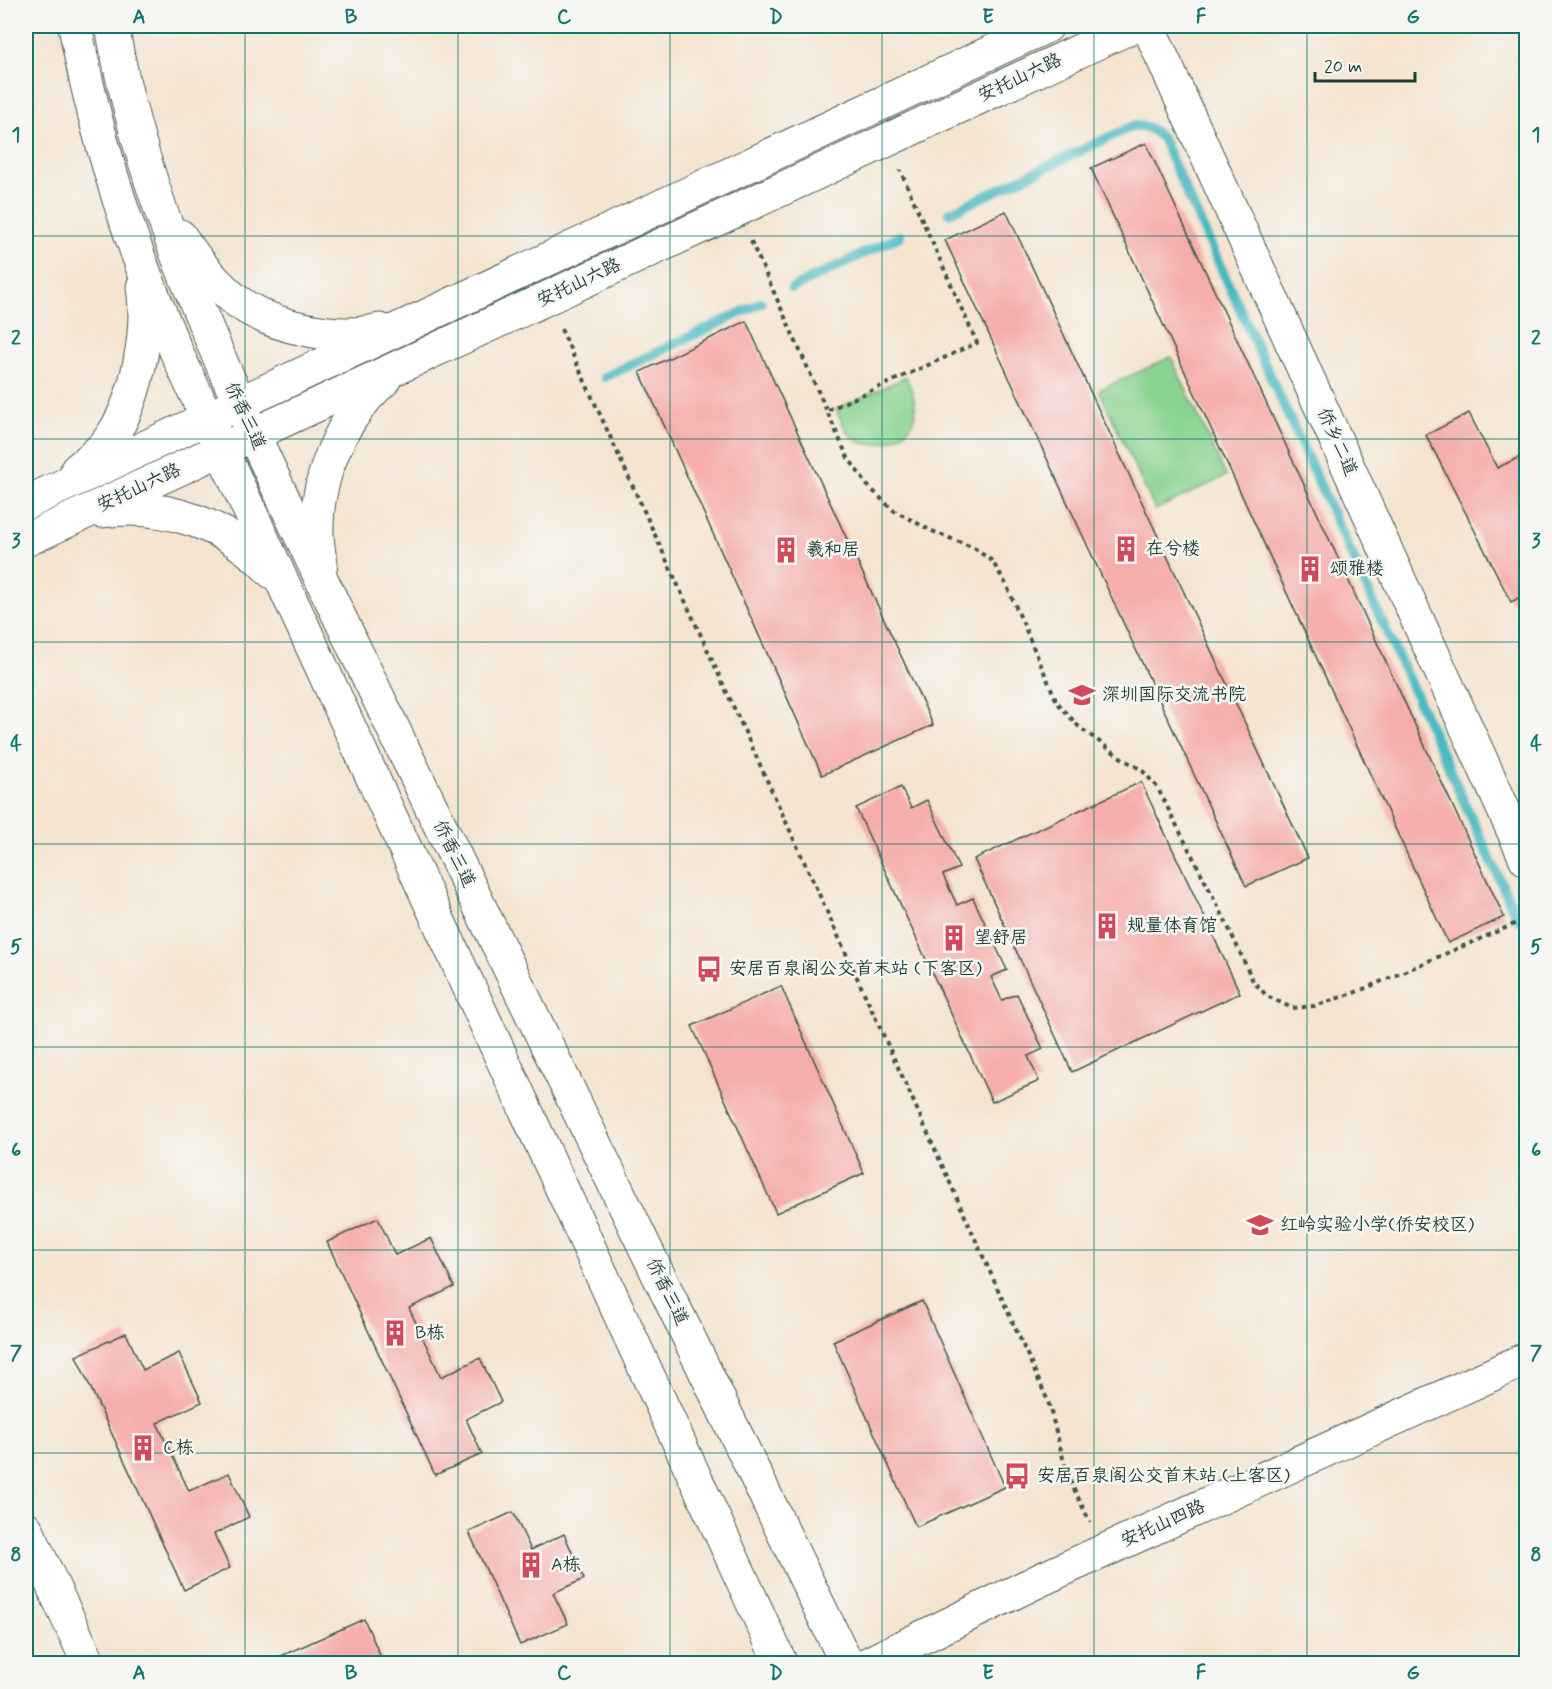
<svg xmlns="http://www.w3.org/2000/svg" width="1552" height="1689" font-family="Mynerve,'LXGW WenKai TC',sans-serif">
	<rect width="100%" height="100%" fill="#f6f6f2"/>
	<filter id="ink" filterUnits="userSpaceOnUse"><feTurbulence type="fractalNoise" baseFrequency=".0167" numOctaves="2"/><feDisplacementMap in="SourceGraphic" scale="12" xChannelSelector="R" yChannelSelector="G"/><feConvolveMatrix kernelMatrix="1 2 1 2 8 2 1 2 1" color-interpolation-filters="sRGB"/></filter>
	<filter id="wash" filterUnits="userSpaceOnUse"><feTurbulence type="fractalNoise" baseFrequency=".008" numOctaves="4" result="noise"/><feDisplacementMap in="SourceGraphic" scale="24" xChannelSelector="R" yChannelSelector="G"/><feGaussianBlur stdDeviation="1.35" result="paint"/><feColorMatrix in="noise" values="0 0 0 0 0 0 0 0 0 0 0 0 0 0 0 0 0 1.4 0 .05"/><feComposite in="paint" operator="in"/></filter>
	<g filter="url(#wash)">
		<rect width="100%" height="100%" fill="#f4e4d0"/>
		<g fill="#89d390" stroke="#548862" stroke-width="1.5">
			<path d="M1171,357L1226,476L1155,510L1099,390Z"/>
			<path d="M906,377C911,388 916,400 915,413C913,437 876,452 856,440C845,433 841,420 836,409Z"/>
		</g>
		<g fill="none" stroke-linecap="round" stroke-linejoin="round">
			<g stroke="#4ab9c1" stroke-width="10">
				<path d="M949,213L1133,126C1146,125 1152,129 1162,138L1518,920"/>
				<path d="M792,288L900,236"/>
				<path d="M605,377L761,303"/>
			</g>
		</g>
		<g id="blocks">
			<g fill="#f5aeab">
				<path d="M1146,143L1504,917L1448,943L1091,168Z"/>
				<path d="M1006,211L1308,858L1246,886L945,240Z"/>
				<path d="M746,321L933,725L822,775L640,372Z"/>
				<path d="M1469,413L1497,468L1526,454V517L1521,519L1526,529V594L1511,602L1426,435Z"/>
				<path d="M1141,782L1240,993L1072,1072L974,859Z"/>
				<path d="M901,787L911,808L927,800L959,868L943,875L957,905L973,898L1007,970L991,977L1002,1000L1017,994L1043,1049L1028,1056L1039,1081L992,1102L856,808Z"/>
				<path d="M781,986L864,1173L776,1213L692,1026Z"/>
				<path d="M378,1218L395,1255L431,1238L454,1287L409,1308L441,1377L480,1358L501,1402L466,1419L482,1454L435,1475L327,1242Z"/>
				<path d="M922,1301L1005,1487L916,1527L833,1341Z"/>
				<path d="M126,1333L143,1370L179,1353L202,1402L157,1423L189,1491L229,1473L249,1517L214,1534L230,1568L184,1590L76,1356Z"/>
				<path d="M513,1512L531,1550L564,1534L584,1579L553,1593L568,1624L520,1645L469,1532Z"/>
				<path d="M364,1619L384,1664H263Z"/>
			</g>
		</g>
	</g>
	<g filter="url(#ink)">
		<use href="#blocks" fill-opacity="0" stroke="#3f564b" stroke-width="1.5"/>
		<g fill="none" stroke-linecap="round" stroke-linejoin="round">
			<g stroke="#3f564b" stroke-width="35">
				<g id="minor">
					<path d="M75,26C96,140 130,244 176,351L781,1664"/>
					<path d="M112,26C139,178 197,311 261,451C308,552 356,652 405,753C552,1056 700,1360 847,1664"/>
					<path d="M1148,26L1526,859"/>
					<path d="M180,236C195,259 213,281 234,299C270,327 336,341 380,330"/>
					<path d="M77,470C86,462 97,454 105,445C136,408 150,334 143,287"/>
					<path d="M26,503L1047,26"/>
					<path d="M102,511C165,502 229,525 272,572"/>
					<path d="M26,540L1133,26"/>
					<path d="M321,564C306,499 335,423 384,380"/>
					<path d="M26,1528L89,1664"/>
					<path d="M867,1664L1042,1579L1526,1359"/>
				</g>
			</g>
			<g stroke="#3f564b" stroke-width="4" stroke-dasharray="4.5 4.5" stroke-linecap="butt">
				<path d="M751,241L847,456L867,485L893,510L930,530L974,548L992,561L1006,584L1057,702L1079,727L1123,759L1142,770L1157,787L1225,920L1253,981L1267,996L1292,1008L1315,1006L1359,991L1526,919"/>
				<path d="M561,329L902,1076L1048,1401L1068,1477L1090,1522"/>
				<path d="M828,410L977,343L900,170"/>
			</g>
			<use href="#minor" stroke="#fff" stroke-width="33"/>
		</g>
	</g>
	<path fill="none" stroke="#0f766e" stroke-width="1.5" stroke-opacity="0.55" d="M245,26V1664M458,26V1664M670,26V1664M882,26V1664M1094,26V1664M1307,26V1664M26,236H1526M26,439H1526M26,642H1526M26,844H1526M26,1047H1526M26,1250H1526M26,1453H1526"/>
	<defs>
		<g id="building-bare" transform="scale(2.07)"><path d="M-4-6H4V6H1V3H-1V6H-4ZM-2.5-4.3h1.7v1.8h-1.7ZM.8-4.3h1.7v1.8H.8ZM-2.5-1h1.7V.8h-1.7ZM.8-1h1.7V.8H.8Z" fill="#d1495b" stroke="#f6f6f2" stroke-width="2.5" paint-order="stroke"/></g>
		<g id="school-bare" transform="scale(2.07)"><path d="M0-5L7-2L0 1L-7-2ZM-4 1L0 2.5L4 1V4Q0 6-4 4Z" fill="#d1495b" stroke="#f6f6f2" stroke-width="2.5" paint-order="stroke"/></g>
		<g id="bus-bare" transform="scale(2.07)"><path d="M-5-6H5V4H4V6H2V4H-2V6H-4V4H-5ZM-3.5-4V0h7V-4ZM-3.5 1.2v1.5H-2V1.2ZM2 1.2v1.5H3.5V1.2Z" fill="#d1495b" stroke="#f6f6f2" stroke-width="2.5" paint-order="stroke"/></g>
	</defs>
	<g fill-rule="evenodd">
		<use href="#building-bare" x="1126" y="549"/>
		<use href="#building-bare" x="786" y="550"/>
		<use href="#building-bare" x="1310" y="569"/>
		<use href="#school-bare" x="1082" y="695"/>
		<use href="#building-bare" x="1107" y="926"/>
		<use href="#building-bare" x="954" y="938"/>
		<use href="#bus-bare" x="709" y="969"/>
		<use href="#school-bare" x="1260" y="1225"/>
		<use href="#building-bare" x="395" y="1333"/>
		<use href="#building-bare" x="143" y="1448"/>
		<use href="#bus-bare" x="1017" y="1476"/>
		<use href="#building-bare" x="531" y="1565"/>
	</g>
	<g text-anchor="middle" dominant-baseline="central" stroke-width="5" stroke-linejoin="round" paint-order="stroke">
		<g font-size="18" fill="#1f3d34" stroke="#f6f6f2">
			<text transform="translate(1020 78) rotate(-25)">安托山六路</text>
			<text transform="translate(579 283) rotate(-25)">安托山六路</text>
			<text transform="translate(245 416) rotate(65)">侨香三道</text>
			<text transform="translate(1337 442) rotate(66)">侨乡二道</text>
			<text transform="translate(139 488) rotate(-25)">安托山六路</text>
			<text transform="translate(454 854) rotate(64)">侨香三道</text>
			<text transform="translate(667 1292) rotate(64)">侨香三道</text>
			<text transform="translate(1163 1524) rotate(-24)">安托山四路</text>
		</g>
		<g font-size="18" fill="#1f3d34" stroke="#f6f6f2" text-anchor="start">
			<text x="1146" y="549">在兮楼</text>
			<text x="806" y="550">羲和居</text>
			<text x="1330" y="569">颂雅楼</text>
			<text x="1102" y="695">深圳国际交流书院</text>
			<text x="1127" y="926">规量体育馆</text>
			<text x="974" y="938">望舒居</text>
			<text x="729" y="969">安居百泉阁公交首末站 (下客区)</text>
			<text x="1280" y="1225">红岭实验小学(侨安校区)</text>
			<text x="415" y="1333">B栋</text>
			<text x="163" y="1448">C栋</text>
			<text x="1037" y="1476">安居百泉阁公交首末站 (上客区)</text>
			<text x="551" y="1565">A栋</text>
		</g>
	</g>
	<rect width="1552" height="1689" fill="none" stroke="#f6f6f2" stroke-width="66"/>
	<path d="M1315 72v9h100v-9" fill="none" stroke="#1f3d34" stroke-width="3"/>
	<text x="1324" y="72" font-size="18" fill="#1f3d34" stroke="#f6f6f2" stroke-width="4.5" paint-order="stroke">20 m</text>
	<rect x="33" y="33" width="1486" height="1623" fill="none" stroke="#0f766e" stroke-width="2"/>
	<g font-size="20" text-anchor="middle" font-weight="bold" fill="#0f766e">
		<text x="139" y="23">A</text>
		<text x="351" y="23">B</text>
		<text x="564" y="23">C</text>
		<text x="776" y="23">D</text>
		<text x="988" y="23">E</text>
		<text x="1201" y="23">F</text>
		<text x="1413" y="23">G</text>
		<text x="16" y="141">1</text>
		<text x="1536" y="141">1</text>
		<text x="16" y="344">2</text>
		<text x="1536" y="344">2</text>
		<text x="16" y="547">3</text>
		<text x="1536" y="547">3</text>
		<text x="16" y="750">4</text>
		<text x="1536" y="750">4</text>
		<text x="16" y="953">5</text>
		<text x="1536" y="953">5</text>
		<text x="16" y="1156">6</text>
		<text x="1536" y="1156">6</text>
		<text x="16" y="1359">7</text>
		<text x="1536" y="1359">7</text>
		<text x="16" y="1561">8</text>
		<text x="1536" y="1561">8</text>
		<text x="139" y="1679">A</text>
		<text x="351" y="1679">B</text>
		<text x="564" y="1679">C</text>
		<text x="776" y="1679">D</text>
		<text x="988" y="1679">E</text>
		<text x="1201" y="1679">F</text>
		<text x="1413" y="1679">G</text>
	</g>
</svg>
